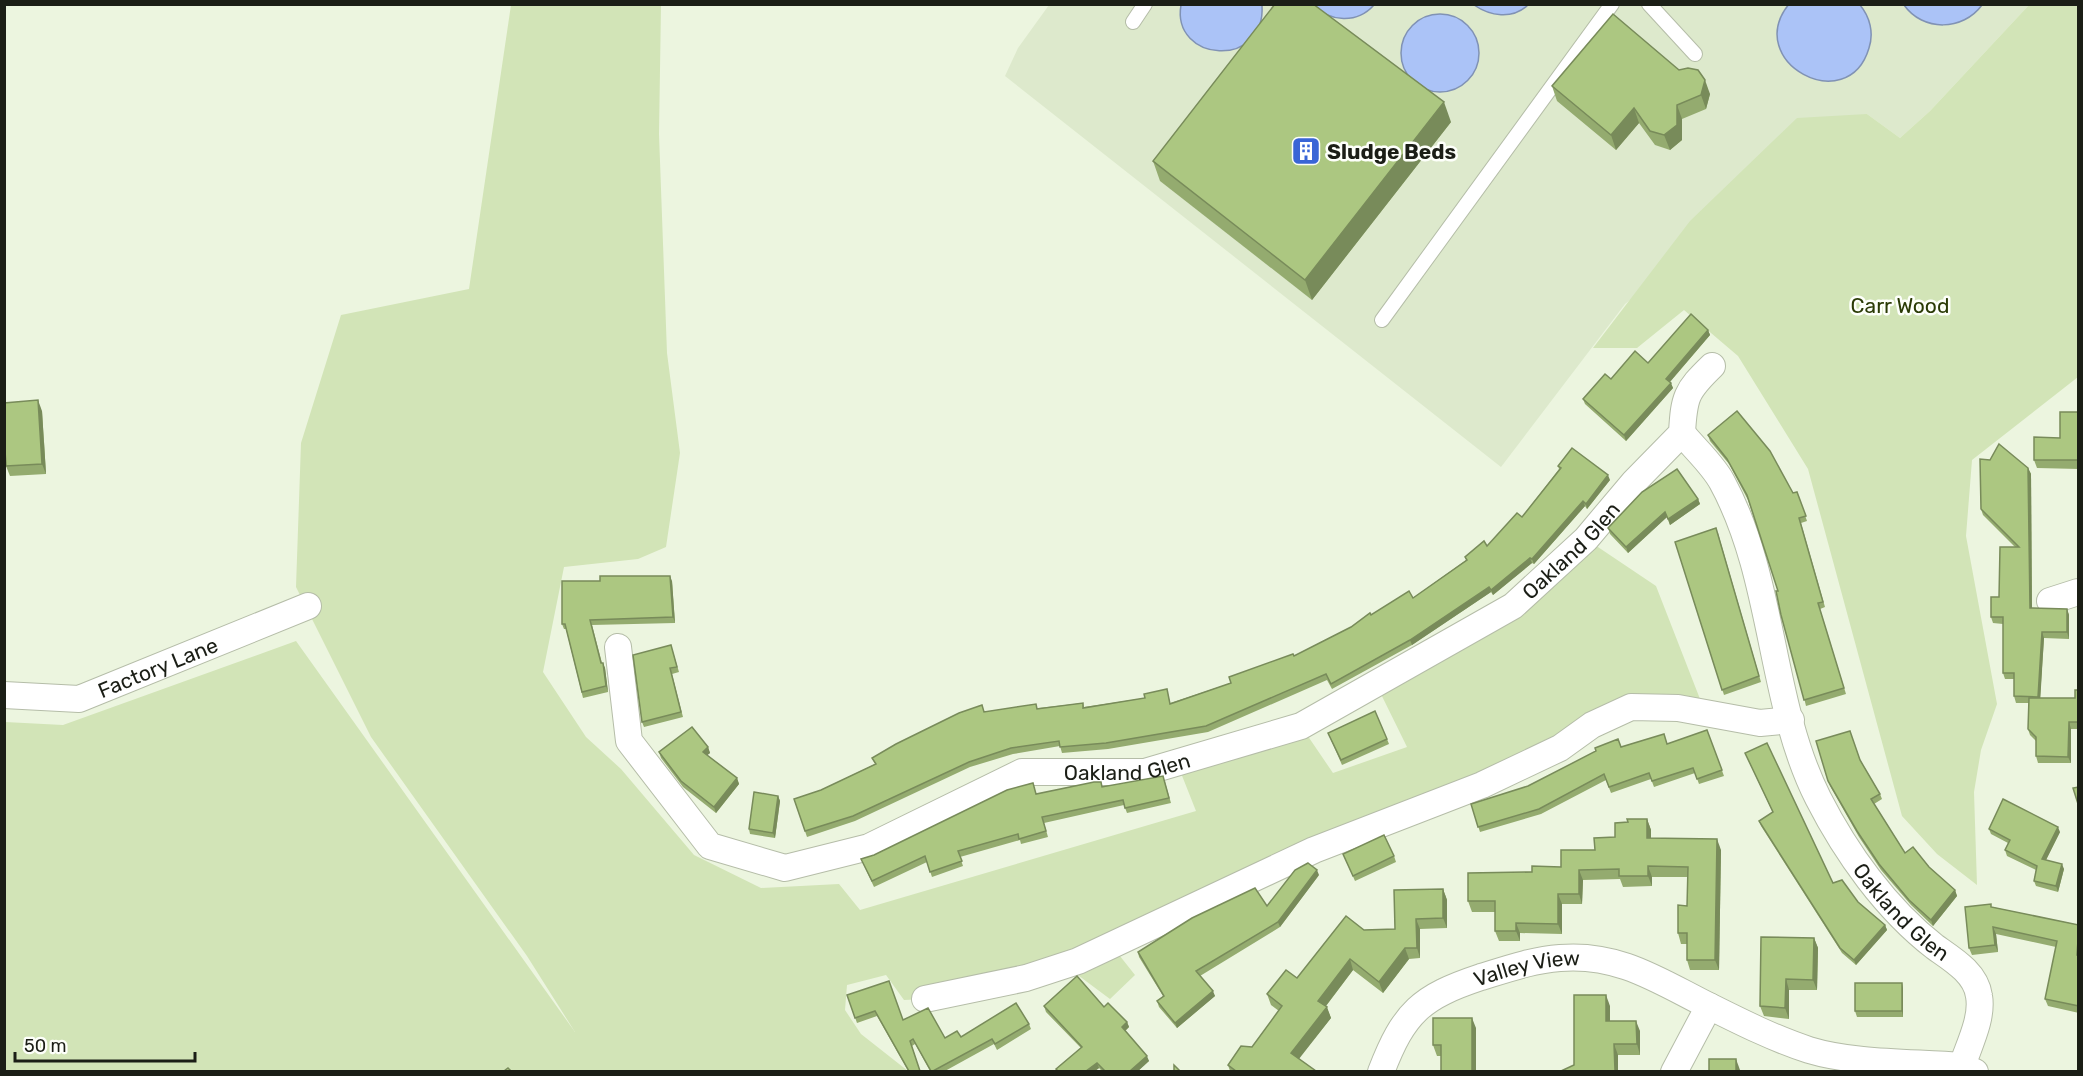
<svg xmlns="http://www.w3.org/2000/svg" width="2083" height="1076" font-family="Rubik,sans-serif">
	<rect width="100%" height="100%" fill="#ecf5df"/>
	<path fill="#dde9cc" d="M1049,5H2029L1930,111L1900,138L1867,114L1625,304L1501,467L1005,76L1018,48Z"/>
	<g fill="#d2e4b7">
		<path d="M511,5H661L659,134L667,353L680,453L666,547L638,559L564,567L543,672L586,737L621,769L694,855L761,888L839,884L860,910L1196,811L1177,763L1301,726L1333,773L1407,747L1376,684L1513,606L1586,539L1656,586L1700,699L1631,707L1112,946L1135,975L1110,999L1071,970L925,999L904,1000L886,975L847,985L845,1010L861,1034L908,1071L5,1072V722L63,725L296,641L575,1032L527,956L371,737L296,587L301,443L341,315L469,289Z"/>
		<path d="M2029,5H2078V377L1972,460L1966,536L1997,704L1981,750L1974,792L1977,885L1937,854L1902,816L1808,469L1738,356L1684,310L1637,348H1593L1690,221L1797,118L1867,114L1900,138L1930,111Z"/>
	</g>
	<g fill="#abc3f7" stroke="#8092b4" stroke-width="1.5">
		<path d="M1789,4L1860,5C1870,17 1874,33 1869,48C1848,119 1742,62 1789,4Z"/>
		<path d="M1181,5H1262C1266,70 1171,62 1181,5Z"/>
		<path d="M1313,5H1374C1357,24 1330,22 1313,5Z"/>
		<path d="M1474,5H1528C1512,20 1490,16 1474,5Z"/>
		<path d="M1904,5H1982C1963,31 1923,32 1904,5Z"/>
		<circle cx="1440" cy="53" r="39"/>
	</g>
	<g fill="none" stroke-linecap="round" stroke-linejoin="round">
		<g stroke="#b5bda8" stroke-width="16">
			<g id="service">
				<path d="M1649,4L1695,54"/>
				<path d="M1133,22L1145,4"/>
				<path d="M1382,320L1612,4"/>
			</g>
		</g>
		<g stroke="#b5bda8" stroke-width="28">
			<g id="minor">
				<path id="s1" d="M1682,433C1695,449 1713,465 1722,482C1775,579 1769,701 1818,798C1846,853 1886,909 1935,947C1952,959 1976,973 1979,996C1983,1018 1969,1045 1962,1066"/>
				<path d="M2050,601L2078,592"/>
				<path id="s2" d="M618,647L629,741L710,846L785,868L869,847L1022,772H1145L1301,726L1513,606L1586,539L1634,482L1682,433C1684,397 1686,391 1712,366"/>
				<path id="s3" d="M4,695L79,699L308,606"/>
				<path d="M925,999L1026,978L1078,961L1314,850L1482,785L1560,748L1592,725L1631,707L1678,708L1760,723L1791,720"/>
				<path id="s4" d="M1381,1072C1404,1012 1421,997 1481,977C1507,969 1533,960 1560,958C1619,953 1659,981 1709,1006C1741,1022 1775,1039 1809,1050C1855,1064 1914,1062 1962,1066L1975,1072"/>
				<path d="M1674,1072L1709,1006"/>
			</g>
		</g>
		<use href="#service" stroke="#fff" stroke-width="14"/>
		<use href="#minor" stroke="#fff" stroke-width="26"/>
	</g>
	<g fill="#94ab6f">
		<path d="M1679,70L1710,94L1706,109L1682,119V140L1670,150L1655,145L1639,123L1616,150L1557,101L1552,86Z"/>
		<path d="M1451,122L1312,300L1160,181L1153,161Z"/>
		<path d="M1708,330L1710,335L1670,382L1673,388L1626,441L1585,404L1583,399L1611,379L1648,363Z"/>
		<path d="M42,411L46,474L10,476L6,466Z"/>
		<path d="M2079,412V469L2037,468L2034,460L2060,438Z"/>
		<path d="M1708,435L1793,493L1797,492L1807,521L1801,523L1825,607L1820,609L1846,694L1806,706L1778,591L1748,500L1729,464L1710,441Z"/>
		<path d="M1558,466L1610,480L1587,509L1585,506L1534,564L1532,563L1493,595L1491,592L1412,645L1332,689L1327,680L1208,732L1108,749L1062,753L1060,746L1013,754L970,767L855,821L807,837L794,799L821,790L875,764L872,758L985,712L1038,708L1083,703L1084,707L1145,698L1167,689L1170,703L1231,683L1294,656L1351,627L1371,615L1413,598L1466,560L1465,557L1487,546L1522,517L1559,469Z"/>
		<path d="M2028,468L2031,474L2032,609H2067L2069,615V639L2044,638L2040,698H2075L2079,690V729H2071V763H2038L2036,756V741L2030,735L2028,729L2029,703H2016L2014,696V679H2005L2003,673V624L1993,623L1991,617L1999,597L2015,547L1983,515L1981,509Z"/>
		<path d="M1698,499L1700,504L1670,525L1667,517L1628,553L1610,534L1608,528Z"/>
		<path d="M1718,533L1761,682L1724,695L1675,542Z"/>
		<path d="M672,581L675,623L592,625L602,663L605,668L608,692L583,698L566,629H564L562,624Z"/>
		<path d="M671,645L679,672L672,674L683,717L644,727L642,722Z"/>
		<path d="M1707,730L1724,776L1699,784L1695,773L1654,787L1651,779L1611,793L1606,780L1541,814L1480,832L1471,804L1667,744Z"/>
		<path d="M1328,733L1387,739L1389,744L1342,765Z"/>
		<path d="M708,747L710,753L707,755L737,778L739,784L716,813L683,787L661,758L659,752Z"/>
		<path d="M1745,753L1833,883L1858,902L1885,925L1887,930L1856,965L1842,953L1761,826L1759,821L1773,813Z"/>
		<path d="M1860,760L1880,794L1882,799L1874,804L1905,853L1929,867L1955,890L1957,896L1933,926L1911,905L1881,870L1859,837L1830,786L1828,781Z"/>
		<path d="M1101,782L1102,786L1165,782L1171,803L1127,813L1124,805L1044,823L1048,837L1021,844L1020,840L960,857L963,866L932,877L927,862L874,887L861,859L874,855L1037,794Z"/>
		<path d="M778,796L780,801L775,838L750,834L749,829Z"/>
		<path d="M1647,819L1651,830V838L1721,850L1719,970H1690L1687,960V944H1681L1678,933L1687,906L1688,877H1652V886L1623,887L1620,879L1583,880L1582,904H1562V934L1520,933V941H1499L1495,931V912H1472L1468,901L1532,872L1561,867L1595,850L1615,837L1628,822Z"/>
		<path d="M1989,829L2060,832L2046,860L2064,869L2058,892L2036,886L2034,881L2036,870L2007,856L2005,850L2008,843L1991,834Z"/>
		<path d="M1343,854L1394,856L1396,862L1355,881Z"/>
		<path d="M1319,875L1280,927L1200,976L1215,996L1177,1028L1159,1007L1157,1001L1163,996L1139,957L1138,952L1267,906Z"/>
		<path d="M1443,889L1447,900V928L1420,929V958L1409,959L1383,993L1353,970L1326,1006L1331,1018L1298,1059L1316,1071H1230L1228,1065L1252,1047L1279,1011L1271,1005L1267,994L1297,978L1364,930L1395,929Z"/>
		<path d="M1992,907L2079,925V1013L2048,1006L2045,999L2056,947L1996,934L1998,952L1972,955L1969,948Z"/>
		<path d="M1814,938L1818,948L1817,990H1789V1019L1764,1016L1760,1006Z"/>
		<path d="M1902,983L1903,989V1017H1857L1855,1011Z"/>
		<path d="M847,995L903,1020L945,1038L961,1037L1029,1024L1031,1029L997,1050L994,1044L945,1071H930L915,1044L912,1046L920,1071H908L877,1016L857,1023Z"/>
		<path d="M1044,1006L1104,1007L1127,1022L1129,1027L1125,1031L1149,1061L1138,1071H1102L1099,1068L1095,1071H1057L1056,1069L1081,1048L1046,1012Z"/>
		<path d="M1610,1006V1021L1640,1031V1055H1618L1574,1065Z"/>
		<path d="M1476,1028V1071H1441V1056H1437L1433,1045Z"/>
	</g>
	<g fill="#788b5a">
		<path d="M1705,80L1710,94L1706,109L1701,95Z"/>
		<path d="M1444,102L1451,122L1312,300L1305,280Z"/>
		<path d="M1677,105L1682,119V140L1670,150L1664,135Z"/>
		<path d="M1634,108L1639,123L1616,150L1611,135Z"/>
		<path d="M1708,330L1710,335L1668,384L1666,379Z"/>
		<path d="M1671,383L1673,388L1626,441L1624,435Z"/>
		<path d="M38,400L42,411L46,474L42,464Z"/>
		<path d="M2028,468L2031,474L2032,615L2030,608Z"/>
		<path d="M1608,475L1610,480L1587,509L1586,504Z"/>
		<path d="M1698,499L1700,504L1670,525L1668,519Z"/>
		<path d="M1583,501L1585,506L1534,564L1532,559Z"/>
		<path d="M1665,512L1667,517L1628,553L1626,547Z"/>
		<path d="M1530,558L1532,563L1493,595L1491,590Z"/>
		<path d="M670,576L672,581L675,623L673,617Z"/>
		<path d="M1489,587L1491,592L1412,645L1410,640Z"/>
		<path d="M2067,609L2069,615V639L2067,632Z"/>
		<path d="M2042,632L2044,638L2040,703L2038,697Z"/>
		<path d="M603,663L605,668L608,692L606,686Z"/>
		<path d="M2069,722L2071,729V763L2068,757Z"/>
		<path d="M708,747L710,753L705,757L703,752Z"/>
		<path d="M737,778L739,784L716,813L714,807Z"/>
		<path d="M778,796L780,801L775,838L773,833Z"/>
		<path d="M1647,819L1651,830V849L1647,838Z"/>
		<path d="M2058,827L2060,832L2044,864L2042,859Z"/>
		<path d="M1717,839L1721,850L1719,970L1715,960Z"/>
		<path d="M2062,864L2064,869L2058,892L2056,886Z"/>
		<path d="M1648,866L1652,877V886L1648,876Z"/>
		<path d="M1317,870L1319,875L1280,927L1278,922Z"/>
		<path d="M1579,870L1583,880L1582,904L1579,894Z"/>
		<path d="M1443,889L1447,900V928L1443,918Z"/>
		<path d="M1955,890L1957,896L1933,926L1931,920Z"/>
		<path d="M1558,894L1562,904V934L1558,924Z"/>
		<path d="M1416,919L1420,929V958L1417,948Z"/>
		<path d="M1516,923L1520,933V941L1516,931Z"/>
		<path d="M1885,925L1887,930L1856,965L1854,960Z"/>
		<path d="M1993,927L1996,934L1998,952L1995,945Z"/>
		<path d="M1814,938L1818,948L1817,990L1813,980Z"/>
		<path d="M1405,948L1409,959L1383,993L1379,982Z"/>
		<path d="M1350,959L1353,970L1322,1011L1318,1001Z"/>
		<path d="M1786,979L1789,990V1019L1785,1008Z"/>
		<path d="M1902,983L1903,989V1017L1902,1011Z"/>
		<path d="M1213,991L1215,996L1177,1028L1175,1023Z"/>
		<path d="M1606,995L1610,1006V1032L1606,1021Z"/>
		<path d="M1327,1007L1331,1018L1295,1064L1291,1053Z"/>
		<path d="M1472,1018L1476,1028V1071H1472Z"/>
		<path d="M1636,1021L1640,1031V1055L1637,1044Z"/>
		<path d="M1127,1022L1129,1027L1124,1032L1122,1027Z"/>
		<path d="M1614,1044L1618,1055V1071H1615Z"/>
		<path d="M1147,1056L1149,1061L1138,1071H1130Z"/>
		<path d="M1736,1059L1740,1070V1071H1736Z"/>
		<path d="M1097,1063L1099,1068L1095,1071H1086Z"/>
	</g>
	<g fill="#acc781" stroke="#788b5a" stroke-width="1.5">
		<path d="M1275,4H1313L1444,102L1305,280L1153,161Z"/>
		<path d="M1613,14L1679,70L1688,68L1698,70L1705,80L1701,95L1677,105V125L1664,135L1650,131L1634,108L1611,135L1552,86Z"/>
		<path d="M1691,314L1708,330L1666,379L1671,383L1624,435L1583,399L1605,374L1611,379L1635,351L1648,363Z"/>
		<path d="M38,400L42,464L6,466L4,435V403Z"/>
		<path d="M1737,411L1770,451L1793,493L1797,492L1806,516L1799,518L1823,602L1818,603L1844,688L1804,700L1781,615L1776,591H1778L1747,495L1727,459L1708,435Z"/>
		<path d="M2060,412H2079V460H2034V437L2060,438Z"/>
		<path d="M1999,444L2028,468L2030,608L2067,609V632H2042L2038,697L2014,696V673H2003V617H1991V597H1999L2000,547H2019L1981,509L1980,459L1990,460Z"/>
		<path d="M1572,448L1608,475L1586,504L1583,501L1532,559L1530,558L1491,590L1489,587L1410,640L1331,684L1326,674L1206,726L1106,743L1060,747L1059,741L1011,748L969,762L853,816L805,831L794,799L821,790L876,764L872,758L896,744L959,713L982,705L984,712L1036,704L1037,709L1083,703V708L1145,698L1144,694L1167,689L1170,704L1231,683L1229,677L1293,654L1294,656L1351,627L1370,613L1371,615L1409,591L1413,598L1467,560L1465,557L1484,541L1487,546L1517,513L1522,517L1561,468L1558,466Z"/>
		<path d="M1677,469L1698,499L1668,519L1665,512L1626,547L1608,528L1642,492Z"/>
		<path d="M1716,528L1759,676L1722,690L1675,542Z"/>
		<path d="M600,576H670L673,617L590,620L601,663H603L606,686L582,692L565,624H562V581H600Z"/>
		<path d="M671,645L677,667L670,668L681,712L642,722L633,655Z"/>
		<path d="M2075,690H2079V722H2069L2068,757L2036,756V737L2028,729L2029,698H2075Z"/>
		<path d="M1375,711L1387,739L1341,760L1328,733Z"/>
		<path d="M692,727L708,747L703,752L737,778L714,807L681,781L659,752Z"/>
		<path d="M1707,730L1722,770L1697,779L1693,768L1652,781L1649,773L1609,787L1604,774L1539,809L1478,827L1471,804L1528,786L1596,751L1595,748L1618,739L1621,747L1664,734L1667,744Z"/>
		<path d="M1850,731L1860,760L1880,794L1871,799L1905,853L1913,847L1929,867L1955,890L1931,920L1909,900L1879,864L1857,831L1828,781L1816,741Z"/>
		<path d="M1767,743L1833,883L1842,880L1858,902L1885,925L1854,960L1840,948L1759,821L1773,812L1745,753Z"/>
		<path d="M1163,776L1169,798L1125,808L1123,800L1042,817L1046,831L1019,839L1018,834L958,851L962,861L930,872L925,856L872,881L861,859L874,855L1007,790L1033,783L1036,794L1094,782H1101L1102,787Z"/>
		<path d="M2079,787V807L2073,788Z"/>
		<path d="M754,792L778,796L773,833L749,829Z"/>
		<path d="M2003,799L2058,827L2042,859L2062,864L2056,886L2034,881L2037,866L2005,850L2010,840L1989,829Z"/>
		<path d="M1627,819H1647V838L1717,839L1715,960H1687V933H1678V905L1687,906L1688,867L1648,866V876H1619V869L1579,870V894H1558V924L1516,923V931H1495V901H1468V873L1532,872V866L1561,867V850H1595L1594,838L1615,837V823L1628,822Z"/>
		<path d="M1384,835L1394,856L1353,876L1343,854Z"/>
		<path d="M1308,863L1317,870L1278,922L1196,971L1213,991L1175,1023L1157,1001L1164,996L1138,952L1192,918L1255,888L1267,906L1295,870Z"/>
		<path d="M1443,889V918L1416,919L1417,948H1405L1379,982L1350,959L1318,1001L1327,1007L1291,1053L1316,1071H1236L1228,1065L1241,1046L1252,1047L1282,1006L1267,994L1286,970L1297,978L1346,916L1364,930L1395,929L1394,890Z"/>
		<path d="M1991,904V907L2079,925L2077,955H2079V1006L2045,999L2057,941L1993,927L1995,945L1969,948L1965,907Z"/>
		<path d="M1761,937L1814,938L1813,980L1786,979L1785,1008L1760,1006Z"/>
		<path d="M1077,976L1104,1007L1108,1003L1127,1022L1122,1027L1147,1056L1130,1071H1105L1097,1063L1086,1071H1058L1056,1069L1082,1047L1044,1006Z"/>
		<path d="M889,981L903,1020L928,1008L945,1038L957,1031L961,1037L1016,1003L1029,1024L995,1044L992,1039L933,1071H931L913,1039L910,1041L920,1071H909L875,1011L855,1018L847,995Z"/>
		<rect x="1855" y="983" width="47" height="28"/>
		<path d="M1574,995H1606V1021H1636L1637,1044H1614L1615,1071H1561L1574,1065Z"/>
		<path d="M1433,1018H1472V1071H1441V1045H1433Z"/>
		<rect x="1709" y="1059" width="27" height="12"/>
		<path d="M1174,1065L1180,1071H1174Z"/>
		<path d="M508,1068L511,1071H504Z"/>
	</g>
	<defs>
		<g id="building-square" transform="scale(1.5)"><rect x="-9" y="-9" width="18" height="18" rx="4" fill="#3965d6" stroke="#fdfffa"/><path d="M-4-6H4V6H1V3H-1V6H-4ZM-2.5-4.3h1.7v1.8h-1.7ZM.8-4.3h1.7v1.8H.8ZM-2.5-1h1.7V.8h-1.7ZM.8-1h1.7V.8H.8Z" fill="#fff"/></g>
	</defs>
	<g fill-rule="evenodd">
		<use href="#building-square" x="1306" y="151"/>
	</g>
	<g text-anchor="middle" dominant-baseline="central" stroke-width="5" stroke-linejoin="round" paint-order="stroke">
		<g font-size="21" font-weight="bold" fill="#1b1e16" stroke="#fdfffa" text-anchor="start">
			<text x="1327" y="151">Sludge Beds</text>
		</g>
		<g font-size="21" fill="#2b3b06" stroke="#fdfffa">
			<text x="1900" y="305">Carr Wood</text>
		</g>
		<g font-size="21" fill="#1b1e16" stroke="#fdfffa">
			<text stroke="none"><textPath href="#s2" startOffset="1172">Oakland Glen</textPath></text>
			<text stroke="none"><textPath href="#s3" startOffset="160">Factory Lane</textPath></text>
			<text stroke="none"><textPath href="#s2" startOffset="668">Oakland Glen</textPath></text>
			<text stroke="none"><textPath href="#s1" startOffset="537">Oakland Glen</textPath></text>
			<text stroke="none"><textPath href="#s4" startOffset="192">Valley View</textPath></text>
		</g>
	</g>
	<rect width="2083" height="1076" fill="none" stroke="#1b1e16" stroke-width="12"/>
	<path d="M15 1052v9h180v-9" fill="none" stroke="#1b1e16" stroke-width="3"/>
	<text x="24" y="1052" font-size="18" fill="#1b1e16" stroke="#fdfffa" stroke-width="4.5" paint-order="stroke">50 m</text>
</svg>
